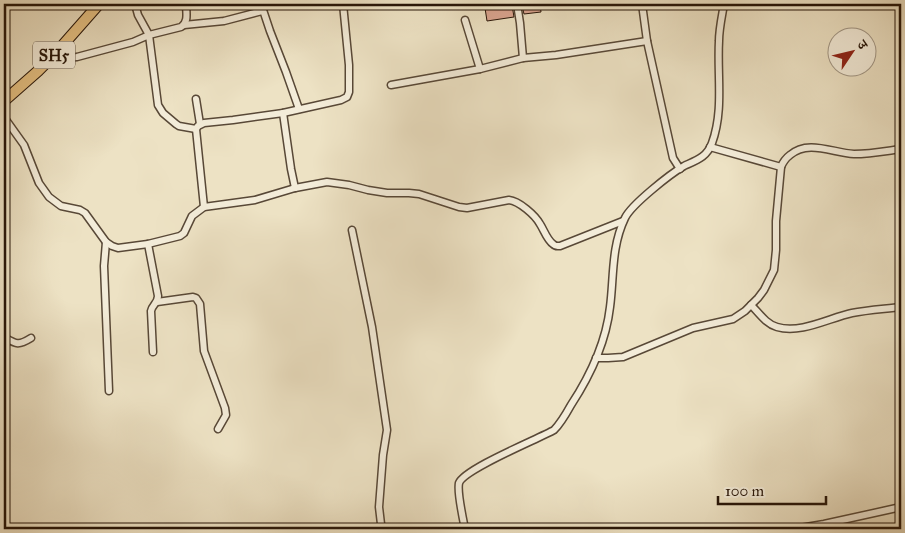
<svg xmlns="http://www.w3.org/2000/svg" width="905" height="533" font-family="'IM FELL Great Primer','Noto Serif Devanagari',serif">
	<rect width="100%" height="100%" fill="#ede2c4"/>
	<filter id="stains"><feTurbulence type="fractalNoise" baseFrequency=".004" numOctaves="4"/><feColorMatrix values="0 0 0 0 .2 0 0 0 0 .09 0 0 0 0 .02 0 0 0 .5 -.17"/></filter>
	<radialGradient id="worn" r=".72"><stop offset=".6" stop-color="#630" stop-opacity="0"/><stop offset="1" stop-color="#630" stop-opacity=".3"/></radialGradient>
	<g fill="#daa591" stroke="#271508">
		<path d="M540,4L541,12L524,14L522,6Z"/>
		<path d="M512,5L514,17L487,21L485,8Z"/>
	</g>
	<g fill="none" stroke-linecap="round" stroke-linejoin="round">
		<g stroke="#584837" stroke-width="9">
			<g id="street">
				<path d="M135,4L138,15L149,35L181,27C189,22 186,12 186,4"/>
				<path d="M261,4L270,31L286,72L299,109"/>
				<path d="M517,4L520,23L523,58"/>
				<path d="M642,4L647,41L673,158L680,169"/>
				<path d="M465,20L480,69"/>
				<path d="M184,25L224,21L262,11"/>
				<path d="M55,54L64,58L77,57L133,42L149,35L158,105L163,113L176,124L179,126L196,129"/>
				<path d="M391,85L480,69L523,58L556,55L647,41"/>
				<path d="M196,99L200,124"/>
				<path d="M283,113L291,169L295,188"/>
				<path d="M4,117L24,145L39,183L49,197L61,206L80,210L85,213L106,242L112,246L118,248L148,244L180,236L184,233L192,216L204,207L255,200L295,188L327,182L349,185L368,190L387,193H409L419,194L459,207L467,208L509,200C519,201 535,215 540,224C544,230 547,240 553,244C556,247 557,246 560,246L623,221"/>
				<path d="M710,147L781,167"/>
				<path d="M204,207L196,129L198,126L204,123L233,120L283,113L341,100L347,97L349,92V65L343,4"/>
				<path d="M352,230L372,327L387,430L383,455L379,507L381,524L384,529"/>
				<path d="M106,242L104,266L109,391"/>
				<path d="M148,244L158,296C158,303 152,305 151,311L153,352"/>
				<path d="M157,302L193,297L196,298L200,304L204,351L225,408L226,415L218,429"/>
				<path d="M751,305C759,313 766,324 777,327C801,334 829,318 852,313C868,310 885,309 901,307"/>
				<path d="M4,337C16,344 18,346 31,338"/>
				<path d="M596,358H608L623,357L693,328L733,319L745,311L758,298L764,290L774,270L776,250V221L781,167C783,162 786,158 790,155C808,139 833,153 854,154C870,154 886,151 901,149"/>
				<path d="M465,529C463,519 457,492 459,483C464,469 538,439 554,430C561,423 566,414 571,405C590,376 606,342 610,307C614,277 611,247 625,218C631,205 670,174 684,166C697,160 707,157 712,143C724,110 717,75 719,41C719,29 722,16 724,4"/>
				<path d="M794,529L824,524L901,507"/>
			</g>
		</g>
		<g stroke="#271508" stroke-width="12">
			<path id="primary" d="M4,101L38,71L55,54L99,4"/>
		</g>
		<use href="#street" stroke="#f3ecd9" stroke-width="6"/>
		<use href="#primary" stroke="#e6c182" stroke-width="10"/>
	</g>
	<g text-anchor="middle" dominant-baseline="central" stroke-width="5" stroke-linejoin="round" paint-order="stroke">
		<rect fill="#f3ecd9" stroke="#645647" stroke-width="1" x="33" y="41.5" width="42" height="27" rx="4"/>
		<g font-size="16" font-weight="bold" fill="#271508">
			<text x="54" y="55">SH5</text>
		</g>
	</g>
	<rect width="905" height="533" fill="none" stroke="#ede2c4" stroke-width="20"/>
	<rect x="5" y="5" width="895" height="523" fill="none" stroke="#271508" stroke-width="2.5"/>
	<rect x="10" y="10" width="885" height="513" fill="none" stroke="#271508"/>
	<g transform="translate(852 52) rotate(55)"><circle r="24" fill="#f3ecd9" stroke="#a19685"/>
	<path d="M0-4L9 19L0 12L-9 19Z" fill="#8f2418"/>
	<text y="-8" font-size="14" font-weight="bold" text-anchor="middle" fill="#271508">उ</text>
	</g>
	<path d="M718 496v8h108v-8" fill="none" stroke="#271508" stroke-width="2.5"/>
	<text x="725" y="496" font-size="15" fill="#271508" stroke="#f3ecd9" stroke-width="4" paint-order="stroke">100 m</text>
	<rect width="100%" height="100%" filter="url(#stains)"/>
	<rect width="100%" height="100%" fill="url(#worn)"/>
</svg>
